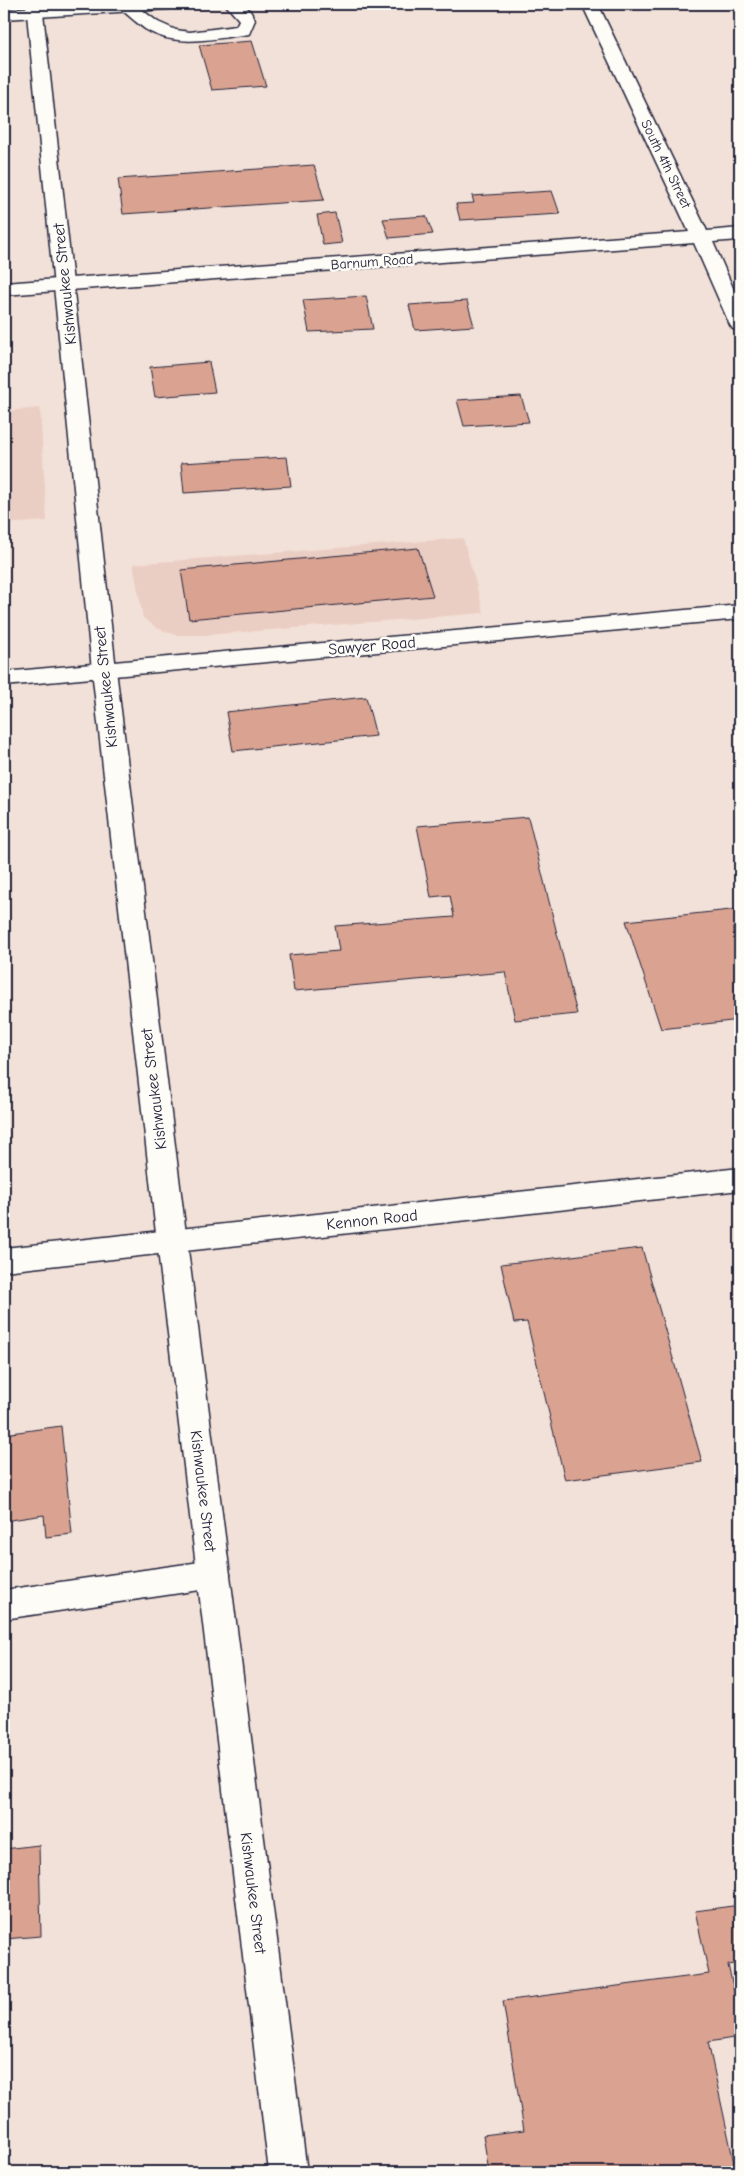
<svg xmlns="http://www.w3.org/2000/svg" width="744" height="2176" font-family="'Comic Neue',sans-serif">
	<rect width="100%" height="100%" fill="#f2e1d8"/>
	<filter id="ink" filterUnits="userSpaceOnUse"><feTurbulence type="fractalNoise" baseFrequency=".02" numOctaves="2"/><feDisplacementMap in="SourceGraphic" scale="10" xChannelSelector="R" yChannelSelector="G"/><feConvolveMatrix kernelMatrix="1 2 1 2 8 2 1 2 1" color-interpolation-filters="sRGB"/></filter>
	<g filter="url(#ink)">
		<g fill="#ebcec3">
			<path d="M40,408L47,521L4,524V411Z"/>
			<path d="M463,538L484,613L206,635H176L157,628L143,618L133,564Z"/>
		</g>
		<g fill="#daa391" stroke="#22223b">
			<path d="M252,41L266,86L212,90L199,45Z"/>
			<path d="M314,165L324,200L123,214L118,179Z"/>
			<path d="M552,191L560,214L460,220L456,204L474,203L472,196Z"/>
			<path d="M335,213L342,243L323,245L317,215Z"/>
			<path d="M426,216L433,234L389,238L383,219Z"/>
			<path d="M366,296L373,329L309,332L303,300Z"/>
			<path d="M467,301L474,326L415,330L409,305Z"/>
			<path d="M209,362L215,392L155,397L150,367Z"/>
			<path d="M521,396L529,422L464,426L457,400Z"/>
			<path d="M287,457L291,486L184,493L181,463Z"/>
			<path d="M418,548L433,596L189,619L181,570Z"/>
			<path d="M366,697L376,736L233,751L226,712Z"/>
			<path d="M528,817L577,1014L515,1020L505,972L294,991L289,955L339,951L335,926L454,917L450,895L431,897L417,826Z"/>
			<path d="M740,909V1020L661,1029L626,921Z"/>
			<path d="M642,1248L702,1462L565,1480L527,1322L514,1323L501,1264Z"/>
			<path d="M61,1426L72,1534L46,1537L44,1515L4,1521V1434Z"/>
			<path d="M39,1845L41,1936L4,1939V1849Z"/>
			<path d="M740,1905V1963L728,1965L740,2017V2037L708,2042L736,2172H489L483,2135L524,2130L503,2001L709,1974L695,1911Z"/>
		</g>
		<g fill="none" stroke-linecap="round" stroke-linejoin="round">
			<g stroke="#22223b" stroke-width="3">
				<g id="service">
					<path d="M120,4H134L158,22L176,30L190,32L236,26L239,20L225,4C243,4 247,3 255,20L249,34L243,35C210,39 175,48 145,29C137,23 129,16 121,9L119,6Z"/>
					<path d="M214,1560L225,1564L230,1574L225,1584L214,1588L4,1619V1590Z"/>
				</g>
			</g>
			<g stroke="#22223b" stroke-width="3">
				<g id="minor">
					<path d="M90,4H175L173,7L167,9L4,19V9Z"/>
					<path d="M582,4H598L707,231L740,228V240L713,242L740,304V331L733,329L730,325L694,243L4,295V283L689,232Z"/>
					<path d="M740,605V619L4,686V672Z"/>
					<path d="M740,1168V1190L4,1271V1248Z"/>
				</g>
			</g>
			<g stroke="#22223b" stroke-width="3">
				<path id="tertiary" d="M26,4H42L116,670L187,1242L307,2172H269L157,1242L92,670Z"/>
			</g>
			<use href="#service" fill="#fdfcf7" fill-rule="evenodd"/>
			<use href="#minor" fill="#fdfcf7" fill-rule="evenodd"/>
			<use href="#tertiary" fill="#fdfcf7" fill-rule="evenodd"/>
		</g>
	</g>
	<g text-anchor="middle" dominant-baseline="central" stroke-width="5" stroke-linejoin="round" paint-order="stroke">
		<g font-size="14" fill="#22223b" stroke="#fdfcf7">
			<text transform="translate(666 164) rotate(64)">South 4th Street</text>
			<text transform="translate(372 262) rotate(-4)">Barnum Road</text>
		</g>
		<g font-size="16" fill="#22223b" stroke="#fdfcf7">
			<text transform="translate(65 284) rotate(-96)">Kishwaukee Street</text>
			<text transform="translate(372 646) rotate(-5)">Sawyer Road</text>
			<text transform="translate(106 687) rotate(-96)">Kishwaukee Street</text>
			<text transform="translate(154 1089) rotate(-97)">Kishwaukee Street</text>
			<text transform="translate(372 1220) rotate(-6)">Kennon Road</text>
			<text transform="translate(203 1491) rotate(83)">Kishwaukee Street</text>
			<text transform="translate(253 1893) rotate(83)">Kishwaukee Street</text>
		</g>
	</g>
	<rect width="744" height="2176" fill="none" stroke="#fdfcf7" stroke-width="20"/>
	<rect x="10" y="10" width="724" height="2156" fill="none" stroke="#22223b" stroke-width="2" filter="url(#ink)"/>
</svg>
